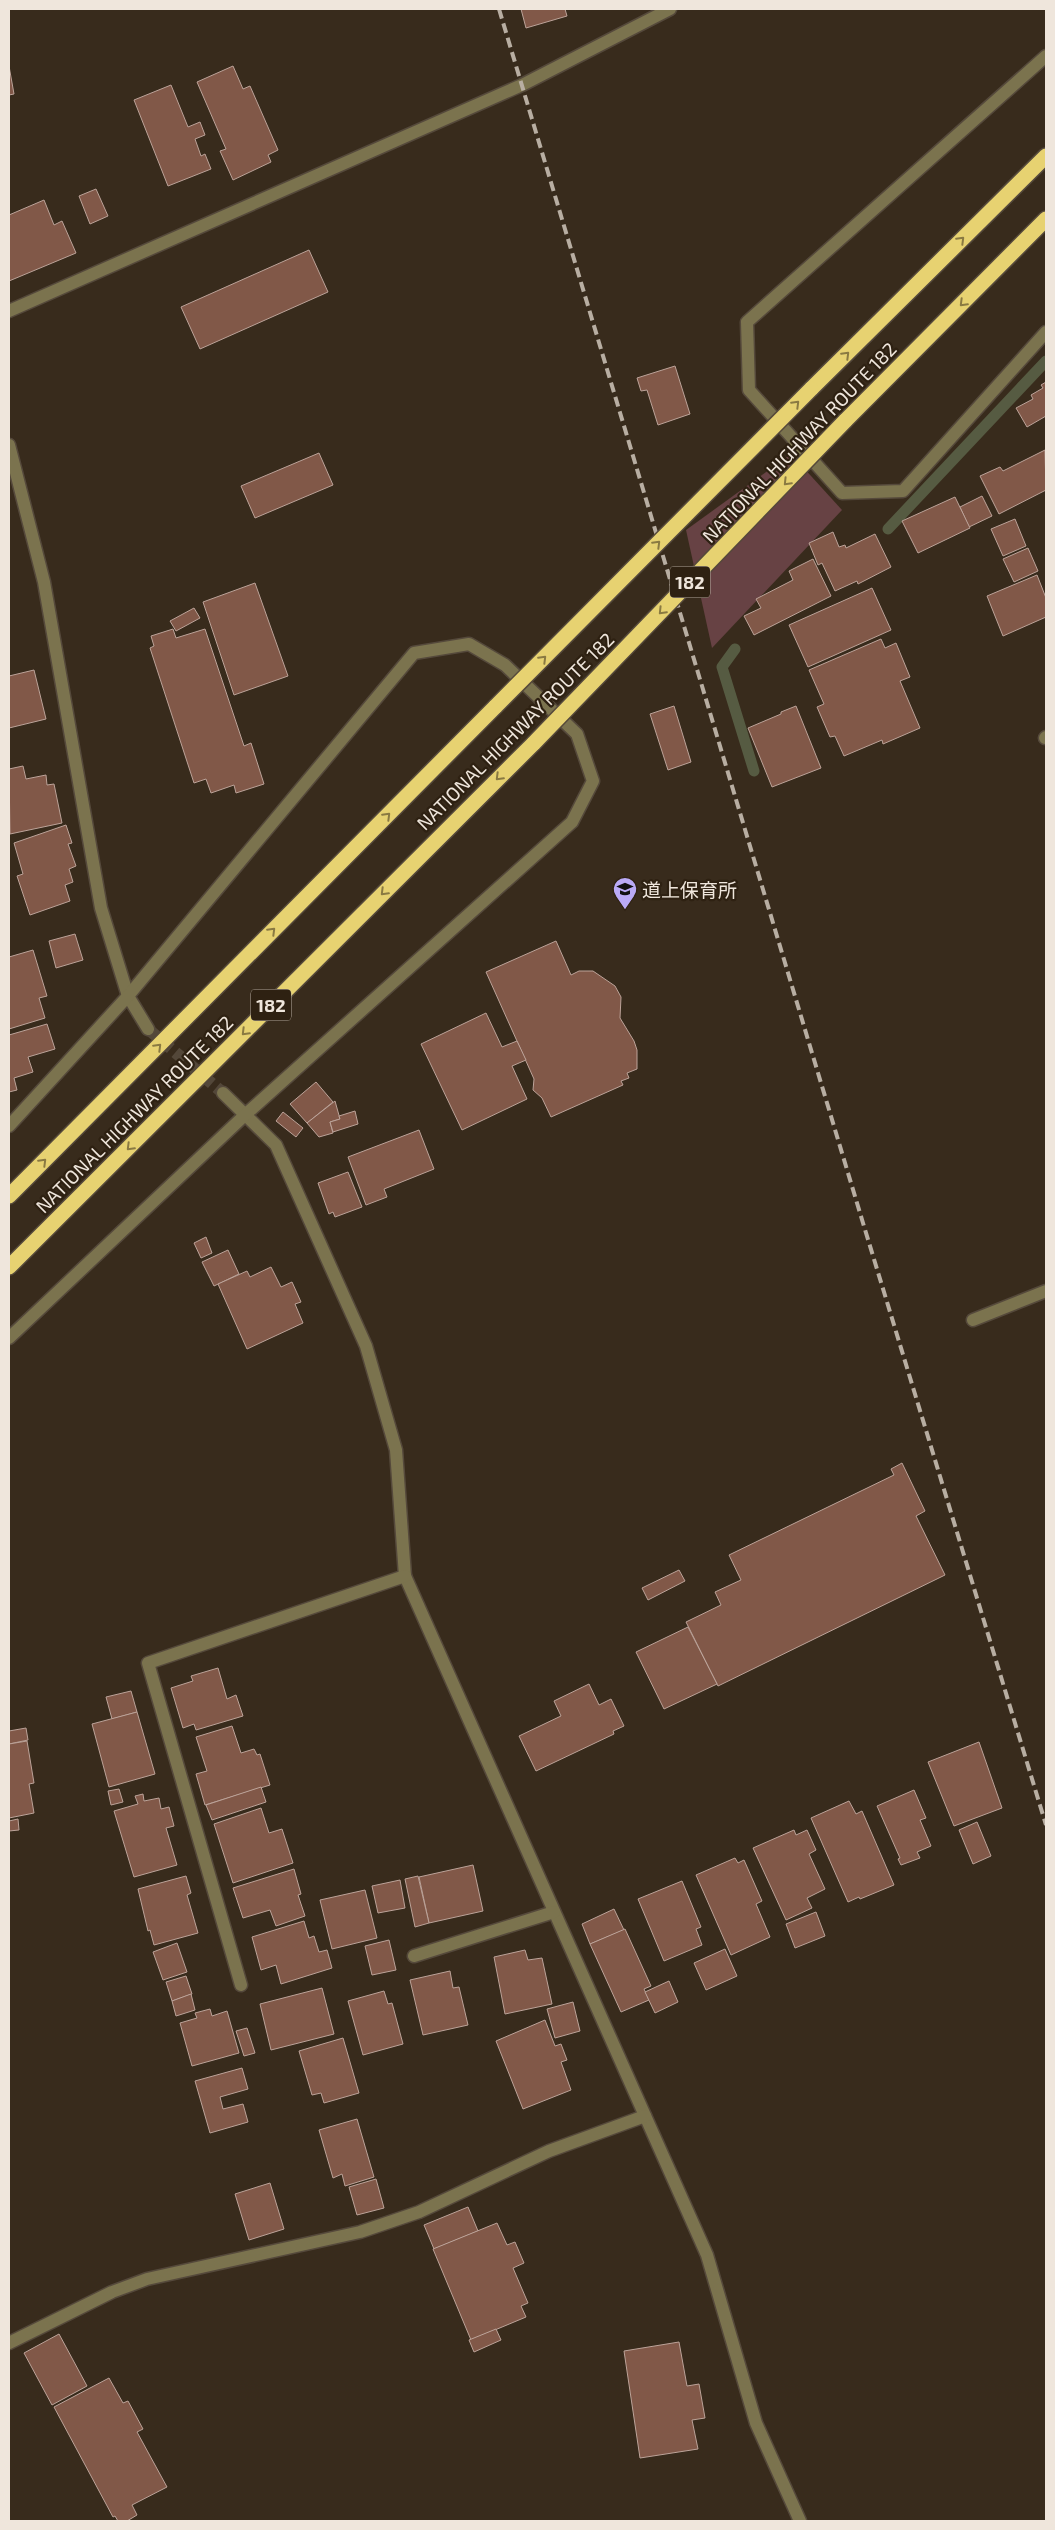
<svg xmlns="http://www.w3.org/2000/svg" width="1055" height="2530" font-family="'Exo 2','Noto Sans JP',sans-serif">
	<rect width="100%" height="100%" fill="#382b1c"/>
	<path fill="#674244" d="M791,454L842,510L712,648L686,530Z"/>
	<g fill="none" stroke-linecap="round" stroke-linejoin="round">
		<g stroke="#565b42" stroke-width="11">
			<path d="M888,529L1046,361"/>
			<path d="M735,649L722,667L754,771"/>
		</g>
	</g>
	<g fill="#815848" stroke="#bca399">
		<path d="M521,9H565L567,16L526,28Z"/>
		<path d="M9,66L14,94L9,95Z"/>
		<path d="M233,66L243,89L250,86L278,150L268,155L271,162L233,180L220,151L226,149L197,82Z"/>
		<path d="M171,85L188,127L200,122L205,135L195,139L201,156L205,154L211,169L168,186L134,100Z"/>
		<path d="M96,189L108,216L90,224L79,196Z"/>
		<path d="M44,200L54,225L62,221L76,253L9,281V215Z"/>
		<path d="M309,250L328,292L200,349L181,307Z"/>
		<path d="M675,366L690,414L658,425L647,390L641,391L637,378Z"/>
		<path d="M1046,382V416L1027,427L1016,408L1033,399L1031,395L1043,388L1041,385Z"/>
		<path d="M1045,450L1046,490L999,514L980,476L1000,467L1003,471Z"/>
		<path d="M319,453L333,485L255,518L241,486Z"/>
		<path d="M982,496L992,516L969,527L960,507Z"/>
		<path d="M955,497L970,528L918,553L902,521Z"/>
		<path d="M1015,519L1026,546L1003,556L991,529Z"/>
		<path d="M833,532L839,547L845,545L846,548L875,534L891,567L858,584L857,581L835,591L822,563L818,565L809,543Z"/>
		<path d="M1028,548L1038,571L1014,582L1003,559Z"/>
		<path d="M813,559L831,596L754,635L744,616L761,608L756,599L793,580L789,571Z"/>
		<path d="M1037,575L1046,598V617L1003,636L987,596Z"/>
		<path d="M255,583L288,676L234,695L203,602Z"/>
		<path d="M872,588L891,630L808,667L789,625Z"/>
		<path d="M194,608L200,618L176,631L170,621Z"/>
		<path d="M173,629L176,638L205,629L244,746L251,743L264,784L236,793L234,785L211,793L206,779L194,783L150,648L154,646L151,636Z"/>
		<path d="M881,639L885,648L896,643L910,677L900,681L920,728L883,744L882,740L844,756L835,736L830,737L817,707L824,704L809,670Z"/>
		<path d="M34,670L46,719L9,728V676Z"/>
		<path d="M674,706L691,762L668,770L650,714Z"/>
		<path d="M796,706L821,768L772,787L748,728L781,714V712Z"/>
		<path d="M23,766L26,779L46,775L47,785L54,784L62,823L10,834L9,769Z"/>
		<path d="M66,825L72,843L68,844L76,866L69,869L73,882L65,885L70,901L30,915L17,876L23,874L14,843Z"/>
		<path d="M75,934L83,960L56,968L49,941Z"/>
		<path d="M556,941L571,975L579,971H593L615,986L621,997L620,1018L634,1041L637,1050V1069L627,1073L629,1078L621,1081L623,1085L551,1117L542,1098L533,1090L534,1079L486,972Z"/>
		<path d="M33,950L47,996L39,998L45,1018L9,1029V957Z"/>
		<path d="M486,1013L502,1047L517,1041L526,1060L512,1066L527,1099L462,1130L421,1044Z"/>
		<path d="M47,1024L55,1049L28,1057L33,1072L14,1078L17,1090L9,1092V1035Z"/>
		<path d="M316,1082L333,1102L307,1123L290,1104Z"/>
		<path d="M335,1101L340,1119L330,1122L333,1133L319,1137L307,1123Z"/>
		<path d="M355,1111L358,1124L333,1132L330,1122L340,1119L339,1116Z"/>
		<path d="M283,1112L303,1128L296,1137L276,1121Z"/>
		<path d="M419,1130L434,1169L384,1189L387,1197L366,1205L348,1157Z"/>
		<path d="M348,1172L362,1207L335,1217L333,1212L329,1214L318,1183Z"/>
		<path d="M206,1237L212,1253L201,1258L194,1243Z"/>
		<path d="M228,1250L239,1274L214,1286L202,1262Z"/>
		<path d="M271,1267L281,1287L292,1282L301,1302L295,1304L303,1323L247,1349L218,1284L247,1271L250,1277Z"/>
		<path d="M902,1463L925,1511L916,1516L945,1575L718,1686L686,1622L721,1605L715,1592L741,1580L729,1555L894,1475L891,1469Z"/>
		<path d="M679,1570L685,1581L648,1600L642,1588Z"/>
		<path d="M688,1627L717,1684L664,1709L636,1652Z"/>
		<path d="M218,1668L227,1699L236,1695L243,1716L196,1730L194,1724L183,1728L171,1688L193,1681L191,1676Z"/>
		<path d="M589,1684L599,1705L611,1699L624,1726L613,1731L614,1734L536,1771L519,1736L561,1716L554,1701Z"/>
		<path d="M131,1691L137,1712L112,1719L106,1697Z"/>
		<path d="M137,1712L155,1774L109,1787L92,1724Z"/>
		<path d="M232,1726L241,1753L254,1749L257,1755L260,1754L270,1785L205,1805L196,1774L207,1771L196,1737Z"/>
		<path d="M26,1728L28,1740L9,1744V1731Z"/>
		<path d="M27,1741L34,1783L29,1784L34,1813L9,1818V1744Z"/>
		<path d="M979,1742L1002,1808L954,1826L928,1762Z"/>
		<path d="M261,1787L266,1802L212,1820L206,1805Z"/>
		<path d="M119,1789L123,1802L111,1805L108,1791Z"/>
		<path d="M914,1790L926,1818L920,1820L931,1846L917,1852L920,1858L901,1865L898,1859L900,1858L877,1806Z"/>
		<path d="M143,1794L144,1801L159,1798L161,1809L169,1807L174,1826L166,1828L177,1865L134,1877L114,1811L138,1804L135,1796Z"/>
		<path d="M849,1801L856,1814L862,1811L894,1885L860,1899L859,1897L848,1902L811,1818Z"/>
		<path d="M261,1808L269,1833L282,1829L293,1863L233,1883L214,1824Z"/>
		<path d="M18,1819L19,1830L9,1831V1821Z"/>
		<path d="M977,1822L991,1856L973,1864L959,1830Z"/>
		<path d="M794,1830L796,1835L807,1830L816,1850L809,1854L825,1889L807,1898L812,1908L786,1920L753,1848Z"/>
		<path d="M735,1858L738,1863L744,1860L762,1901L756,1904L770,1937L731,1955L696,1875Z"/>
		<path d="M473,1865L483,1911L429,1923L419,1877Z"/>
		<path d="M294,1869L301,1894L298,1895L305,1916L276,1926L270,1910L243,1918L233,1888Z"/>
		<path d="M186,1876L191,1893L187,1895L198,1933L154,1945L150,1930L148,1931L138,1889Z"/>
		<path d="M418,1876L429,1923L415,1927L405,1879Z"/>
		<path d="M400,1880L405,1908L378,1913L372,1886Z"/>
		<path d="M682,1881L701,1927L696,1929L702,1945L664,1961L638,1899Z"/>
		<path d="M365,1890L377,1938L332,1949L320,1900Z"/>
		<path d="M614,1909L624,1930L590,1944L582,1924Z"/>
		<path d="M816,1912L825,1936L795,1948L786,1924Z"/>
		<path d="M304,1921L309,1938L314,1936L319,1952L327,1950L332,1968L281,1984L276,1965L261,1970L252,1937Z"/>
		<path d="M625,1929L651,1986L644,1989L649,2000L621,2012L590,1944Z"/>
		<path d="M389,1940L396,1970L372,1975L365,1946Z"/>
		<path d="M177,1943L187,1972L163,1980L153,1952Z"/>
		<path d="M725,1949L737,1976L706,1990L694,1963Z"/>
		<path d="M525,1950L528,1960L542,1958L552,2004L505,2014L494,1957Z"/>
		<path d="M450,1971L453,1988L459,1987L468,2025L423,2035L410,1980Z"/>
		<path d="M186,1976L192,1994L172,2001L166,1982Z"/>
		<path d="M669,1981L678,2002L655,2013L645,1992Z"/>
		<path d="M322,1988L334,2034L271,2050L260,2004Z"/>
		<path d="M384,1991L388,2004L392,2003L403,2044L363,2055L348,2001Z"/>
		<path d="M191,1994L195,2010L176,2016L172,2001Z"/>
		<path d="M573,2002L580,2031L555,2038L547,2009Z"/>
		<path d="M210,2009L212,2016L227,2011L239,2053L192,2066L180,2023L197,2018L195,2013Z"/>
		<path d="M545,2020L555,2046L561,2044L567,2060L561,2062L571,2090L523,2109L496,2041Z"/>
		<path d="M247,2028L255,2053L244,2056L236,2031Z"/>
		<path d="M343,2038L359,2093L324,2103L321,2093L312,2095L299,2051Z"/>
		<path d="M242,2068L248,2089L220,2097L223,2109L243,2104L248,2122L210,2133L195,2081Z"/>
		<path d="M357,2119L374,2177L345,2186L342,2174L333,2178L319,2130Z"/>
		<path d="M376,2179L384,2208L357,2215L349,2187Z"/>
		<path d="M270,2183L284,2229L249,2240L235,2194Z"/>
		<path d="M468,2207L478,2231L434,2249L424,2225Z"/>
		<path d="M497,2223L507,2245L515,2242L524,2263L513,2268L528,2303L521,2306L526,2317L471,2340L433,2249Z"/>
		<path d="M496,2329L501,2340L474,2352L469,2340Z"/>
		<path d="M59,2334L87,2386L52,2405L24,2353Z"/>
		<path d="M679,2342L687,2386L699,2384L705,2418L692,2420L698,2449L640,2458L624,2351Z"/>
		<path d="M109,2378L123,2403L128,2401L143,2429L137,2432L167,2487L132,2505L137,2515L127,2521H118L115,2516L113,2517L54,2407Z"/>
	</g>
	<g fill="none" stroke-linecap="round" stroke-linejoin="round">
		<path stroke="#534739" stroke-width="12" stroke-dasharray="12 6" stroke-linecap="butt" d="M148,1029L223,1093"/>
		<g stroke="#55493b" stroke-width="15">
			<g id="minor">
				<path d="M1046,56L747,322L749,390L842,493L903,491L1046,332"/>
				<path d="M9,311L522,85L670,9"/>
				<path d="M9,445L44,582L101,908L128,996L148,1029"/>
				<path d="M1045,738L1046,737"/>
				<path d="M223,1093L276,1145L366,1346L396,1450L405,1576L707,2255L756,2423L800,2521"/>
				<path d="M9,1126L128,996L414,653L469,644L505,665L577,734L593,781L572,822L246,1114L9,1338"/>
				<path d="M973,1320L1046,1291"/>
				<path d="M414,1956L554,1912"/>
				<path d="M241,1985L148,1663L405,1576"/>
				<path d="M9,2343L112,2292L147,2279L360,2232L419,2212L549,2151L645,2116"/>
			</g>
		</g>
		<g stroke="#55493b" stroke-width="18">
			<g id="highway">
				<path d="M811,389L1046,156"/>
				<path d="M845,421L1046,219"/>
				<path d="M9,1196L496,706"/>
				<path d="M9,1267L534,743"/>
			</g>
		</g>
		<use href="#minor" stroke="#7b734e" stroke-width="12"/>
		<use href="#highway" stroke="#e7d271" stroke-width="15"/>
		<path stroke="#b8aea2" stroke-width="4" stroke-dasharray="10 5" stroke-linecap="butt" d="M499,9L863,1223L1046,1825"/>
		<g stroke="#55493b" stroke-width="18" stroke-linecap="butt">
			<g id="highway-bridge">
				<path d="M496,706L811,389"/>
				<path d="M534,743L845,421"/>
			</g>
		</g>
		<use href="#highway-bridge" stroke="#e7d271" stroke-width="15"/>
	</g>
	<defs><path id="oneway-chevron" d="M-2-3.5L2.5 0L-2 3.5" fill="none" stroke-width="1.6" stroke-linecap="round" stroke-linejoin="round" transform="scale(1.25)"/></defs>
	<g stroke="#8a7a42">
		<use href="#oneway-chevron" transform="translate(961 240) rotate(-45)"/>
		<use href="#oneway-chevron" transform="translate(963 303) rotate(135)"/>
		<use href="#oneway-chevron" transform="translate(846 355) rotate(-45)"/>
		<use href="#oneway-chevron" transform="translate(796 404) rotate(-45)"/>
		<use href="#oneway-chevron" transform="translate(787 482) rotate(134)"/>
		<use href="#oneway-chevron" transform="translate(657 544) rotate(-45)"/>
		<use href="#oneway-chevron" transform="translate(662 611) rotate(134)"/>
		<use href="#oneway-chevron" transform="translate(543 659) rotate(-45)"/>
		<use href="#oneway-chevron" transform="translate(499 777) rotate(135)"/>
		<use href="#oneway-chevron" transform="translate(387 816) rotate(-45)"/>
		<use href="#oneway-chevron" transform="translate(384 892) rotate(135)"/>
		<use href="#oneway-chevron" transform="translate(272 931) rotate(-45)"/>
		<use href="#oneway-chevron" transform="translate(245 1032) rotate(135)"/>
		<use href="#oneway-chevron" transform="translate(158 1047) rotate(-45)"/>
		<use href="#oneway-chevron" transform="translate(130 1147) rotate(135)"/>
		<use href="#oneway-chevron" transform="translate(43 1162) rotate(-45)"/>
	</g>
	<defs>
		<g id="school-pin" transform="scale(1.25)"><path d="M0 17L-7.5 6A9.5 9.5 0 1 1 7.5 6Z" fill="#baaaf6" stroke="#2e2112"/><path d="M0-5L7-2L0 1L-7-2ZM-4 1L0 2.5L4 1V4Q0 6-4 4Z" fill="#111"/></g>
	</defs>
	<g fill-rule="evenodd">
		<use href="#school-pin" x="625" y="889"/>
	</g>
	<g text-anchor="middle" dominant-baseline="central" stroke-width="4.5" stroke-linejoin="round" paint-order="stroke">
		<g fill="#2e2112" stroke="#b5ab9f" stroke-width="1">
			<rect x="670" y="566.5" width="40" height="31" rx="4"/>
			<rect x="251" y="989.5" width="40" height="31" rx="4"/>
		</g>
		<g font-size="18" font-weight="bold" fill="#efe6dc">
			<text x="690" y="582">182</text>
			<text x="271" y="1005">182</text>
		</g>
		<g font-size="19" fill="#efe6dc" stroke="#2e2112">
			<text transform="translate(799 442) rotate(-46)">NATIONAL HIGHWAY ROUTE 182</text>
			<text transform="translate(515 731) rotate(-45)">NATIONAL HIGHWAY ROUTE 182</text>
			<text transform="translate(134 1114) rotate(-45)">NATIONAL HIGHWAY ROUTE 182</text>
		</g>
		<g font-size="19" fill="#efe6dc" stroke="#2e2112" text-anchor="start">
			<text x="642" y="889">道上保育所</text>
		</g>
	</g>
	<rect width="1055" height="2530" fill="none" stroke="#efe6dc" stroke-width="20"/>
</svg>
